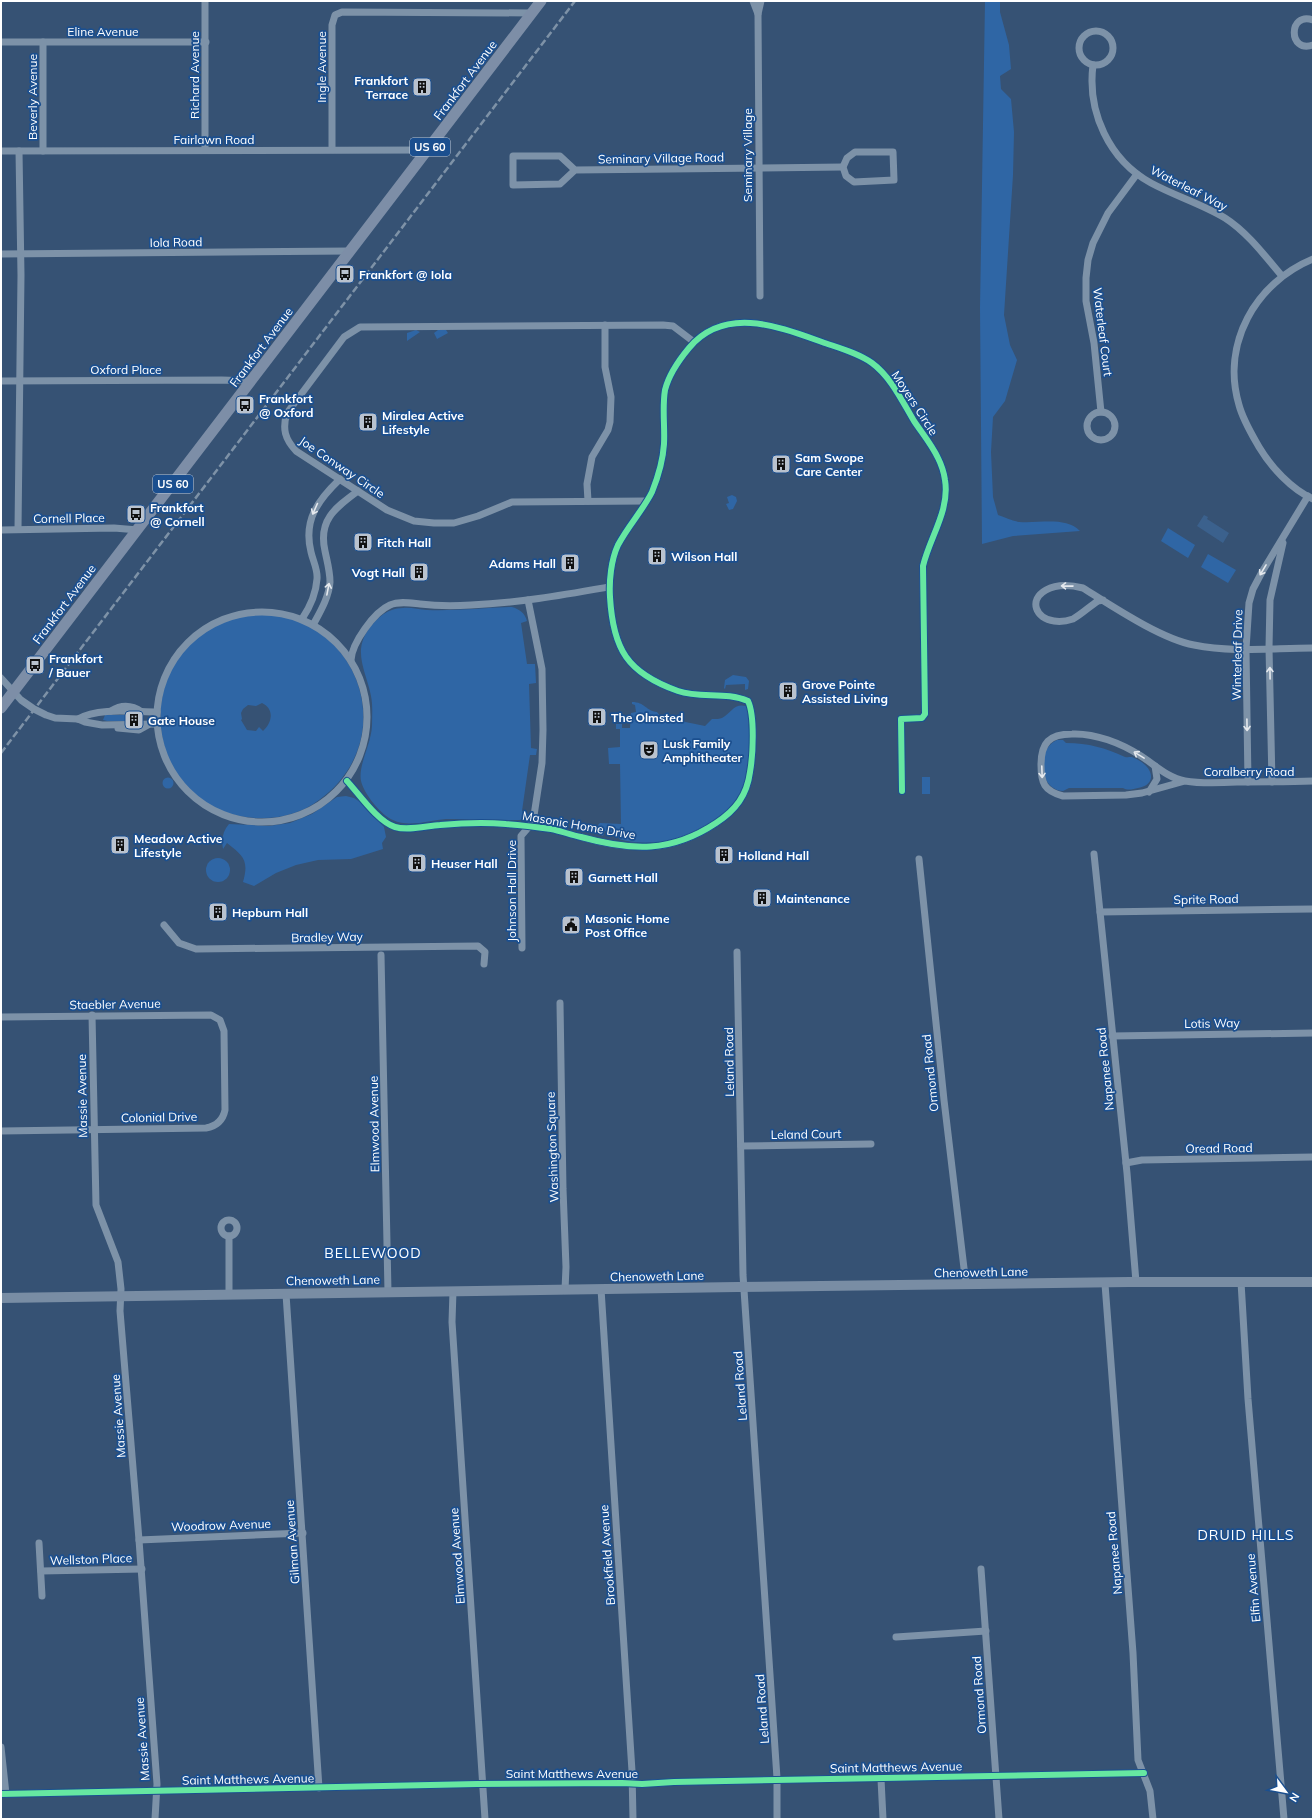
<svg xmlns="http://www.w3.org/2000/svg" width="1314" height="1820" font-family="Mulish,sans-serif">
	<rect width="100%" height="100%" fill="#365274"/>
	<g fill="#2f66a5" fill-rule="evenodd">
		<path d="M985,1H1000V12L1009,45L1011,69L1000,76L1001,89L1011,99L1014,132L1013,175L1004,315L1010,345L1017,360L1005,401L993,417L991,452L993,497L998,515C1005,517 1012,521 1019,522C1038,524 1065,516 1080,531L1013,536L982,544L980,308Z"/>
		<path d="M416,330L420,332L407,341V333Z"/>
		<path d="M438,330H446L448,333L437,339L434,333Z"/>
		<path d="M732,495L736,497L737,501L733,509L729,510L726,504L729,503L727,497Z"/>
		<path d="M1168,528L1195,545L1188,558L1161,541Z"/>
		<path d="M1208,554L1236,570L1228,583L1201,567Z"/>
		<path d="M512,607C519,609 525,613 527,621L521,623L527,664H535L536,683L529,684L531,748L537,749L536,755H530L522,811L528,814C527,819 524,819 519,820C495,820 471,819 446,819C430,820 409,828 393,820C381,815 364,794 361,781C358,765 371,745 372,726C372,716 373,706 371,696C368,680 360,665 361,649C362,636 371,624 381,616C387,611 395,608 403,608C411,607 419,610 427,610C455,611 484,608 512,607Z"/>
		<path d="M263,614C362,619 401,741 319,800C302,813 280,819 259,818C128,815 126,619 263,614ZM262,703C275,709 272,723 263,731L259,727L256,731L247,730L241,720L242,719L241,713L243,709L248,705L256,706Z"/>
		<path d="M733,675L746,677L749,681L748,689L745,690V684L726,685L725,689L724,688L725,680Z"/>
		<path d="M632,702C645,702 646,711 657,712L661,717L705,726L712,719C716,719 720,719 722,718C731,713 734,703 746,706L748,712C749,733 752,758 746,779C732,827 664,853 619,839L618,834L605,831L603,836L599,834L598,825L600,823L621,824L620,764H609L608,748L620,747V729H616V724H622V728H630L631,713L636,712L635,705L632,704Z"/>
		<path d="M105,715H129V721H107L103,720Z"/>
		<path d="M1057,740H1063L1066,743C1089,743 1105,748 1125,757C1129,758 1131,756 1134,758C1142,761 1152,769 1151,778C1150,784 1144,787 1138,788C1133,789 1128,791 1123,788H1069L1063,791C1038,789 1036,749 1057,740Z"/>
		<rect x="922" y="777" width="8" height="17"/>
		<circle cx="168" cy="783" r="5.5"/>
		<path d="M346,796L354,798L363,804L384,827L386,837L382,843L383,849L351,859L318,860L296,865L276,873L254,886L243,882C249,861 244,856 227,843L223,849C221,839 223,831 229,824L269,826L290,823L312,814L337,797Z"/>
		<circle cx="218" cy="870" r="12"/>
	</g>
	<path fill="#3b618d" d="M1204,515L1208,517L1207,519L1229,533L1223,543L1197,526Z"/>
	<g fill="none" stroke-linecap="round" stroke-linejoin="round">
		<g stroke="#7d92a8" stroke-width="7">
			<path d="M753,1L758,14L761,1"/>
			<path d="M758,14L760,296"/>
			<path d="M1313,20C1288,11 1288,54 1313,45"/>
			<circle cx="1096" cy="48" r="17"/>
			<path d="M1,42H206"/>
			<path d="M43,42V151"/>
			<path d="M1093,65C1087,112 1109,160 1151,183C1175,196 1202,204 1225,218C1247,232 1265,256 1282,276"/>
			<path d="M332,149V25L335,15L342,12L532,13"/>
			<path d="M205,150V1"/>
			<path d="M1,151L428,150"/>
			<path d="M855,152H893L894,180L854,182L846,176L843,167L847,158Z"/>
			<path d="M575,170L560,156H513V185L560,184L575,170L843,167"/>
			<path d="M1,254L350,251"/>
			<path d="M1313,259C1255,283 1221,344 1239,405C1243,420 1251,433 1259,447C1271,467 1291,489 1313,499"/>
			<path d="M1,381L222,380L251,381"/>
			<circle cx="1101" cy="426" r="14"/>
			<path d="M1101,412L1094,343L1086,301V278L1088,260L1093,243L1108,213L1137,174"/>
			<path d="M588,501L587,484L592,457L608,430L610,422L611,397L605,367V325"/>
			<path d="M646,501L512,502L478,516L454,523H434L414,521L387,510L296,451C285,439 282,429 287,413L344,337L360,327L663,325L673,326L694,342"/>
			<path d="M18,529L21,275L19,151"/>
			<path d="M1,530L114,528L138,530"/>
			<path d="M1103,600L1098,601C1090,606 1082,614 1073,619C1067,621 1060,622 1054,621C1036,619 1028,600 1046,590C1057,584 1071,585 1083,588C1112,606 1161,639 1194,645C1233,653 1273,648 1313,648"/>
			<circle cx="262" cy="717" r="105"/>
			<path d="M302,619C310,607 316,594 317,579C318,570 313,561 311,552C303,520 318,500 340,479"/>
			<path d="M313,625C320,612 329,597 330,582C330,571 327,561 325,551C318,520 335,508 358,491"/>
			<path d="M351,660C352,643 374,612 390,605C399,601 410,603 420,604C437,606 454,606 471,605C518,603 563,595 609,587"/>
			<path d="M1,678L21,700L34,709L46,715L55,718L78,719L85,722L102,725L157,724"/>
			<path d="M111,711C122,704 132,705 142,712"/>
			<path d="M78,719C98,707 134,712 157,712"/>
			<path d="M118,728L139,730L148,725"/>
			<path d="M347,781C359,794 378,822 395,827C408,831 426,826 440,825C461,823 485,822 506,824C521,825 537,827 551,829C561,831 571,835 581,837C632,851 671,853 716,823C736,810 747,795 750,772C753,755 755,716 748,701C726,691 700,699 678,691C627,673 613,649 610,597C609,581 611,560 618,545C628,526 643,510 652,492C658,477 663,460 664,444C665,426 662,408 665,390C669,374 679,360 689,348C725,305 780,327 822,342C839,348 858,353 872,363C891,377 902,401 914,421C922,433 932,445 938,458C941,464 944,473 945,480C950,510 930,537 923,566L925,714L922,718L901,719L902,791"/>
			<path d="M1185,781L1142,793L1126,795L1063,796C1044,791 1041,783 1041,765C1041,743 1049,734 1072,734C1095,733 1121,743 1141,756C1155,765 1168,778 1185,781C1202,784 1220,783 1237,782C1262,782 1288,782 1313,781"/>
			<path d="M1248,782L1246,649L1249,603L1253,589L1262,572L1308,496"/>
			<path d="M1272,782L1269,648L1270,600L1283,543"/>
			<path d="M1149,792L1157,779L1155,766"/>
			<path d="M1094,854L1127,1173L1136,1282"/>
			<path d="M919,859L944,1100L966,1285"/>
			<path d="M1100,912L1313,909"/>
			<path d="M164,925L179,943L196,949L478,946L485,952L484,964"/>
			<path d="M522,948L521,836L533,822L542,763L543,730L542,669L528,600"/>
			<path d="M737,952L743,1275L777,1778V1819"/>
			<path d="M381,955L388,1292"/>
			<path d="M560,1003L563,1189L566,1267L565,1290"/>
			<path d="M92,1015L96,1205L118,1262L121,1289L120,1311L139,1540L157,1784L155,1819"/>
			<path d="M1,1017L211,1015L220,1020L224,1031L225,1110C223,1120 217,1126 206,1128L1,1131"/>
			<path d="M1112,1036L1313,1033"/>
			<path d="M741,1146L871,1144"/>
			<path d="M1126,1163L1142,1160L1313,1157"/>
			<circle cx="229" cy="1228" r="8"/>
			<path d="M1241,1282L1248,1399L1284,1819"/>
			<path d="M1105,1284L1133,1653L1138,1760L1150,1791L1153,1819"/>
			<path d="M601,1289L632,1771L633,1819"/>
			<path d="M453,1291L452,1322L485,1819"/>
			<path d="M286,1294L319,1788"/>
			<path d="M229,1295V1236"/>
			<path d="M139,1540L303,1533"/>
			<path d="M39,1543L42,1596"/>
			<path d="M981,1569L999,1819"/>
			<path d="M41,1571L142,1569"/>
			<path d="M896,1637L986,1631"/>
			<path d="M1,1747L6,1794"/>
			<path d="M881,1779L883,1819"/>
			<path d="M1,1794L477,1784L622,1783L642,1784L674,1782L1144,1773"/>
		</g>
		<path stroke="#798da4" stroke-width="10" d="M1,1298L737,1287L1129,1282H1313"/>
		<path stroke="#7d8ea7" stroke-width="11" d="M1,708L541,1"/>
		<path stroke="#7e92a7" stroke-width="2.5" stroke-dasharray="7 3" stroke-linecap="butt" d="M1,753L575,1"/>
		<g stroke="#1b4f8f" stroke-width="8">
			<g id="cycleway">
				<path d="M347,781C359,794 378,822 395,827C408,831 426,826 440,825C461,823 485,822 506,824C521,825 537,827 551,829C561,831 571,835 581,837C632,851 671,853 716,823C736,810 747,795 750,772C753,755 755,716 748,701C726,691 700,699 678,691C627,673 613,649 610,597C609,581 611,560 618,545C628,526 643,510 652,492C658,477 663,460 664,444C665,426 662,408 665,390C669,374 679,360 689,348C725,305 780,327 822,342C839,348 858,353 872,363C891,377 902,401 914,421C922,433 932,445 938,458C941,464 944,473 945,480C950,510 930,537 923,566L925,714L922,718L901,719L902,791"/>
				<path d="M1,1794L477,1784L622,1783L642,1784L674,1782L1144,1773"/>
			</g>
		</g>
		<use href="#cycleway" stroke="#66e7a1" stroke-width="6"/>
	</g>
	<defs><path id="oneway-shaft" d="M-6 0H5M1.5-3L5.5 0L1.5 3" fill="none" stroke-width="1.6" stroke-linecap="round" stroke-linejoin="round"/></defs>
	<g stroke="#e5e9ee">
		<use href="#oneway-shaft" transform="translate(315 509) rotate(114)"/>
		<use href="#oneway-shaft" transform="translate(1263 570) rotate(121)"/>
		<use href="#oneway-shaft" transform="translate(1067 586) rotate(-179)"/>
		<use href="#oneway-shaft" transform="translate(328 589) rotate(-79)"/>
		<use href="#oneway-shaft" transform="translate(1270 673) rotate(-91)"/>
		<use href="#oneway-shaft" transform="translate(1247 725) rotate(89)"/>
		<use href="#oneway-shaft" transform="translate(1139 755) rotate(-149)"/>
		<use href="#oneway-shaft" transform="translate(1042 772) rotate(88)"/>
	</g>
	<defs>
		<g id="building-square" transform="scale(1)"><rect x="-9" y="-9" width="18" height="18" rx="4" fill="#b9c2ce" stroke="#1b4f8f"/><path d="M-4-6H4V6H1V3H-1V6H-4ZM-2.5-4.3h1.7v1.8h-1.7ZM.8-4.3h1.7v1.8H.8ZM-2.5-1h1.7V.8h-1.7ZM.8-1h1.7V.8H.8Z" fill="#111"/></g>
		<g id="bus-square" transform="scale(1)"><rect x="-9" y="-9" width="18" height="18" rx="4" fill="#b9c2ce" stroke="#1b4f8f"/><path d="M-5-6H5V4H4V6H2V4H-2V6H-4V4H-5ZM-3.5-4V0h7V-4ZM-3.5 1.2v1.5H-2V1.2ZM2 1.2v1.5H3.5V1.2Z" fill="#111"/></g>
		<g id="theatre-square" transform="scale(1)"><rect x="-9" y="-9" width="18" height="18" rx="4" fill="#b9c2ce" stroke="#1b4f8f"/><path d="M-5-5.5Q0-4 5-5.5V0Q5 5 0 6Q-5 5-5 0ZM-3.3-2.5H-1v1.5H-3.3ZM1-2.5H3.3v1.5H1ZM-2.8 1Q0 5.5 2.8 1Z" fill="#111"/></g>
		<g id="civic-square" transform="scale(1)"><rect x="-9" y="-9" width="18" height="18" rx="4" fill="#b9c2ce" stroke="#1b4f8f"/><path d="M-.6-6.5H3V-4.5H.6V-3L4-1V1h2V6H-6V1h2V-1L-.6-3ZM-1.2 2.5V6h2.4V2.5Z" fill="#111"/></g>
	</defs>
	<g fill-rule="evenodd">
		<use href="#building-square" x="422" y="87"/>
		<use href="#bus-square" x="345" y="274"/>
		<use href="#bus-square" x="245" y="405"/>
		<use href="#building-square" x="368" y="422"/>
		<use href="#building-square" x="781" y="464"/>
		<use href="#bus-square" x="136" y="514"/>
		<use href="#building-square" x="363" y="542"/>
		<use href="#building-square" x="657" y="556"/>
		<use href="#building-square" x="570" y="563"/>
		<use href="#building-square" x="419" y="572"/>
		<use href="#bus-square" x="35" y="665"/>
		<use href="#building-square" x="788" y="691"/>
		<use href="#building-square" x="597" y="717"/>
		<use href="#building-square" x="134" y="720"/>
		<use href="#theatre-square" x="649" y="750"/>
		<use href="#building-square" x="120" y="845"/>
		<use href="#building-square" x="724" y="855"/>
		<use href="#building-square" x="417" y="863"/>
		<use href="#building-square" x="574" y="877"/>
		<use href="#building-square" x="762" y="898"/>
		<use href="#building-square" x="218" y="912"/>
		<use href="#civic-square" x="571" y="925"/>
	</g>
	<g text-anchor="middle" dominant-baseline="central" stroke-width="3.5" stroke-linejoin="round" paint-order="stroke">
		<g fill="#1b4f8f" stroke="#bbcadd" stroke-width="1">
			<rect x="410" y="138" width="40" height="18" rx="3"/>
			<rect x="153" y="475" width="40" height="18" rx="3"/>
		</g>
		<g font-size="11" font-weight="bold" fill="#fff">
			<text x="430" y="147">US 60</text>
			<text x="173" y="484">US 60</text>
		</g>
		<g font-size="12" fill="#fff" stroke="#1b4f8f">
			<text x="103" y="31">Eline Avenue</text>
			<text transform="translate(321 67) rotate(-90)">Ingle Avenue</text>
			<text transform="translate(194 75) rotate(-90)">Richard Avenue</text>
			<text transform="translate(465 80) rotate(-53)">Frankfort Avenue</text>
			<text transform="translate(32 97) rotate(-90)">Beverly Avenue</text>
			<text x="214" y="139">Fairlawn Road</text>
			<text transform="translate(747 155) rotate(-90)">Seminary Village</text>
			<text transform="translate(661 158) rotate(-1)">Seminary Village Road</text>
			<text transform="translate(1189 188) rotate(27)">Waterleaf Way</text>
			<text transform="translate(176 242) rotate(-1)">Iola Road</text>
			<text transform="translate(1103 332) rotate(83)">Waterleaf Court</text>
			<text transform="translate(261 347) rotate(-53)">Frankfort Avenue</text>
			<text x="126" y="369">Oxford Place</text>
			<text transform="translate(915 403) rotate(57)">Moyers Circle</text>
			<text transform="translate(342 467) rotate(34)">Joe Conway Circle</text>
			<text transform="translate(69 518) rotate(-1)">Cornell Place</text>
			<text transform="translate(64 604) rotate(-53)">Frankfort Avenue</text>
			<text transform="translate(1237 655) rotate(-89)">Winterleaf Drive</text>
			<text x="1249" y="771">Coralberry Road</text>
			<text transform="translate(579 825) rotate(10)">Masonic Home Drive</text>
			<text transform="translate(511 891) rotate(-90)">Johnson Hall Drive</text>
			<text transform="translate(1206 899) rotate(-1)">Sprite Road</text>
			<text transform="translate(327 937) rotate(-1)">Bradley Way</text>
			<text transform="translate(115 1004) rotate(-1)">Staebler Avenue</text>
			<text transform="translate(1212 1023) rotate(-1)">Lotis Way</text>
			<text transform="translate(729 1062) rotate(-91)">Leland Road</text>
			<text transform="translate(1105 1069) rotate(-96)">Napanee Road</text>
			<text transform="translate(930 1073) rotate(-96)">Ormond Road</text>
			<text transform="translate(82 1096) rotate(-91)">Massie Avenue</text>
			<text transform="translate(159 1117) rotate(-1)">Colonial Drive</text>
			<text transform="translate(374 1124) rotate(-91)">Elmwood Avenue</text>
			<text transform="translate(806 1134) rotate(-1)">Leland Court</text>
			<text transform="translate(552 1147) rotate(-92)">Washington Square</text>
			<text transform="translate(1219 1148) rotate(-1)">Oread Road</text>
			<text transform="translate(981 1272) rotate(-1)">Chenoweth Lane</text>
			<text transform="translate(657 1276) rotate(-1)">Chenoweth Lane</text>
			<text transform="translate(333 1280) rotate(-1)">Chenoweth Lane</text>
			<text transform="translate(740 1386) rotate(-94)">Leland Road</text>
			<text transform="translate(118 1416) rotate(-94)">Massie Avenue</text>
			<text transform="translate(221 1525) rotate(-2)">Woodrow Avenue</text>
			<text transform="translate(292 1542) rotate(-94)">Gilman Avenue</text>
			<text transform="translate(1114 1553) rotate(-95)">Napanee Road</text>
			<text transform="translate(607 1555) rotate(-94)">Brookfield Avenue</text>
			<text transform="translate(457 1556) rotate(-94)">Elmwood Avenue</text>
			<text transform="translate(91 1559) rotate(-2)">Wellston Place</text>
			<text transform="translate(1253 1588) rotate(-95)">Elfin Avenue</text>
			<text transform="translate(979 1695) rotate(-94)">Ormond Road</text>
			<text transform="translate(762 1709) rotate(-94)">Leland Road</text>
			<text transform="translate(142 1739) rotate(-94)">Massie Avenue</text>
			<text transform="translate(896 1767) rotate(-1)">Saint Matthews Avenue</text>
			<text x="572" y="1773">Saint Matthews Avenue</text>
			<text transform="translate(248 1779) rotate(-1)">Saint Matthews Avenue</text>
		</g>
		<g font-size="12" font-weight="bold" fill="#fff" stroke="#1b4f8f" text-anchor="start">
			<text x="408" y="80" text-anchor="end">Frankfort<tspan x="408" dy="14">Terrace</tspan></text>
			<text x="359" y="274">Frankfort @ Iola</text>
			<text x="259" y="398">Frankfort<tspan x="259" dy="14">@ Oxford</tspan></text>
			<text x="382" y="415">Miralea Active<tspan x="382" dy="14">Lifestyle</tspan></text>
			<text x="795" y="457">Sam Swope<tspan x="795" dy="14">Care Center</tspan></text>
			<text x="150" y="507">Frankfort<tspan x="150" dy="14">@ Cornell</tspan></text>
			<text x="377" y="542">Fitch Hall</text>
			<text x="671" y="556">Wilson Hall</text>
			<text x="556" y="563" text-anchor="end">Adams Hall</text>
			<text x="405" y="572" text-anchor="end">Vogt Hall</text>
			<text x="49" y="658">Frankfort<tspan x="49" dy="14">/ Bauer</tspan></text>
			<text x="802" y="684">Grove Pointe<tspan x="802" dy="14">Assisted Living</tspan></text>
			<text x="611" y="717">The Olmsted</text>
			<text x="148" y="720">Gate House</text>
			<text x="663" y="743">Lusk Family<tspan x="663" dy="14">Amphitheater</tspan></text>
			<text x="134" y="838">Meadow Active<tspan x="134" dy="14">Lifestyle</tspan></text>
			<text x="738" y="855">Holland Hall</text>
			<text x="431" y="863">Heuser Hall</text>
			<text x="588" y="877">Garnett Hall</text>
			<text x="776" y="898">Maintenance</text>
			<text x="232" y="912">Hepburn Hall</text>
			<text x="585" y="918">Masonic Home<tspan x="585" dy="14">Post Office</tspan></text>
		</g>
		<g font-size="14" letter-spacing="1" fill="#fff" stroke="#1b4f8f">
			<text x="373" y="1253">BELLEWOOD</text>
			<text x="1246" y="1535">DRUID HILLS</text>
		</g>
	</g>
	<rect width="1314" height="1820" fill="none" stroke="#ffffff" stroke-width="4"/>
	<g transform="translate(1286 1792) rotate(122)" stroke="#1b4f8f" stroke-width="3" paint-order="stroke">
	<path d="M0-3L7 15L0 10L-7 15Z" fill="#ffffff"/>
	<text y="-6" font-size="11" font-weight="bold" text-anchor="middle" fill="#ffffff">N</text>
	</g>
</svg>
